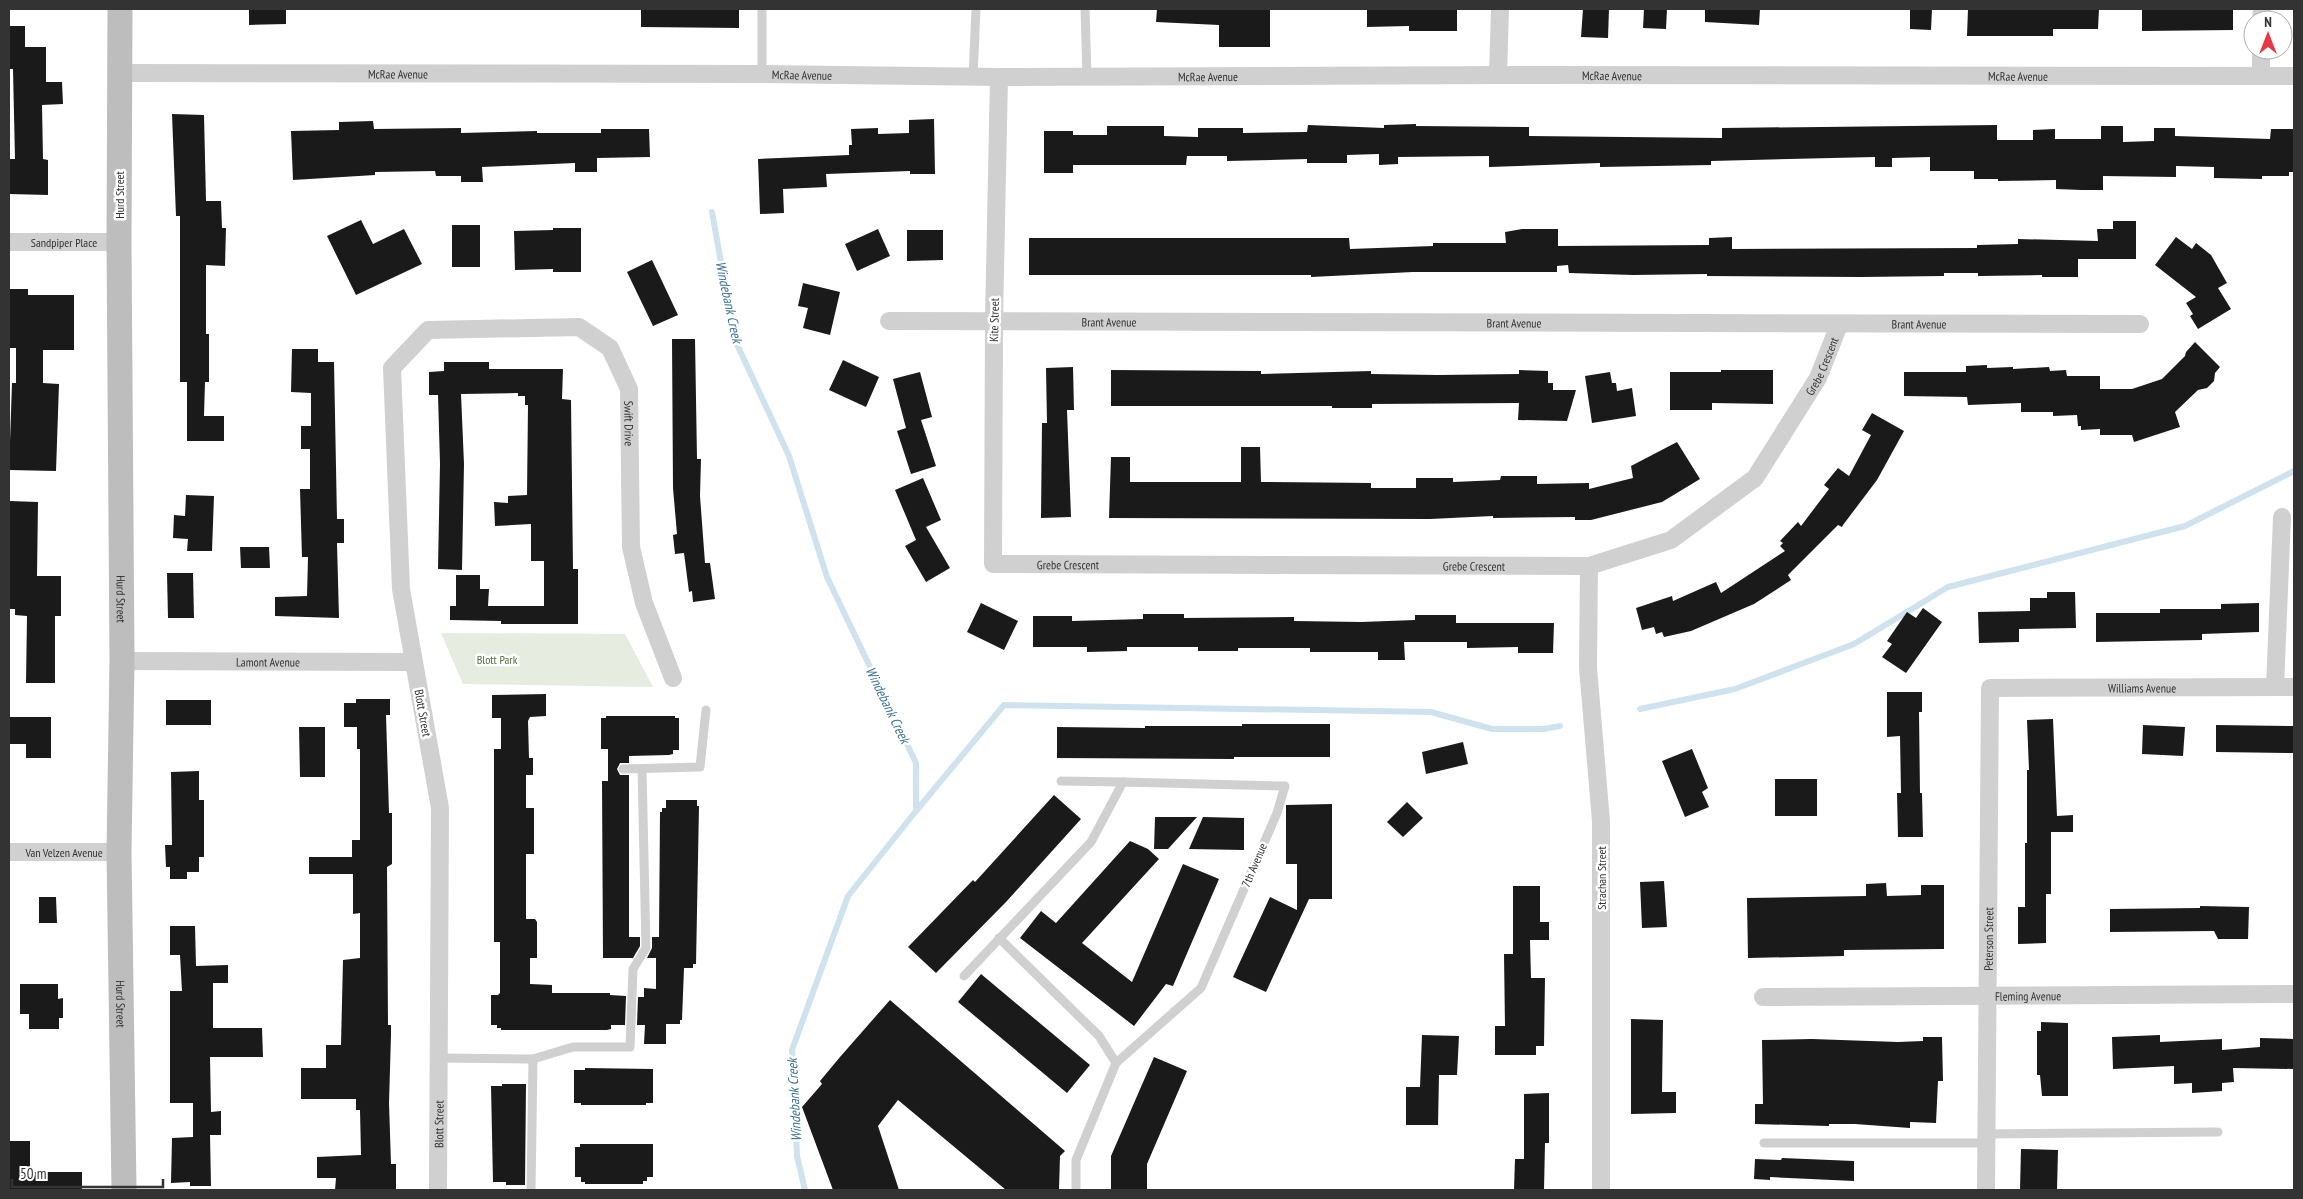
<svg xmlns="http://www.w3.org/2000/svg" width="2303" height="1199" font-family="'PT Sans Narrow',sans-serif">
	<rect width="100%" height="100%" fill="#fff"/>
	<path fill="#e6ecdf" d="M441,633L625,634L653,687L463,684Z"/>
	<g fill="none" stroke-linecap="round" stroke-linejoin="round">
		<g stroke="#cfe2ee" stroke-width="6">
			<path d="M712,212L735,340L789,456L827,577L916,763V811L848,896L792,1050L797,1156L805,1190"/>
			<path d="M1640,709L1735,689L1854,644L1948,587L2185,526L2294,471"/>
			<path d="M916,811L1004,705L1431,712L1492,729H1544L1560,726"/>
		</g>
	</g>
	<g fill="#1a1a1a">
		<path d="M249,9H286V24L249,25Z"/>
		<path d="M641,9H739V28L641,27Z"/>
		<path d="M1157,9H1270V47H1219V25L1156,22Z"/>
		<path d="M1367,9H1457V31H1409V26L1367,27Z"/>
		<path d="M1583,9H1609L1608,38L1581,37Z"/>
		<path d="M1644,9H1667L1666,29L1643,28Z"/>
		<path d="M1705,9H1760L1759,25L1705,22Z"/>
		<path d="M1910,9H1932L1931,30L1910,29Z"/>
		<path d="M1968,9H2099L2098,29H2053V36H1967Z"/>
		<path d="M2142,9H2233V30L2142,31Z"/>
		<path d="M9,26H25V47H46V82H62L63,104L42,105L43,159L48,160V195L9,194V159H15L13,69H9Z"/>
		<path d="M172,114L204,115L206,201H221L222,228H226L225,266L206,265V334H209V382H205L204,416H224V441H187V382H180V216H176Z"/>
		<path d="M934,119L935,174H910V171L826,174L827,187L783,189L784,213L760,214L758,159L849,155V145H852L851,129L878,128V134L909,133V120Z"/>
		<path d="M373,121L374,129L461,128V133L537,131V133H601V129H649L650,157L597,158V172H575V163L482,167L483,182H461V176H436L435,171L375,172V175L293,180L291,131L339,130V122Z"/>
		<path d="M1416,124V126L1529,127V136L1722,138V128L1997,125V140H2033V130L2055,129V139H2101V126H2123V142L2154,141V128H2175V136L2270,139L2271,129H2293L2294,166L2293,172H2289V176H2262V179L2214,178V167L2176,166V177L2103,176V190H2082L2056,189V180L1998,181V179H1974V171H1930V157L1892,158V167H1875V157L1711,161V165L1600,167V163L1489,167V156L1398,157V164L1379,165V154L1347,155V163H1307V159L1227,161V156H1187L1186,165H1073V173H1044V131H1073V135H1107V126H1164V136L1198,137V128H1243V133L1307,132L1308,125L1384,128V125Z"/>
		<path d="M361,220L373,244L404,229L422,264L356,295L327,236Z"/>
		<path d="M2113,221H2136V259H2078V277H2042V275L1978,276V273H1944V276L1861,277L1707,276V274L1633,275L1569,273L1568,265L1557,266V272H1413L1311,277V275H1029V238H1349L1350,249L1433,246V243H1506L1505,232L1522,229H1558V246L1709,245V238L1732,237V249L1977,248V245L2018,244V239L2098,241L2097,229H2113Z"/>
		<rect x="452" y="225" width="28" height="42"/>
		<path d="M553,228H581V272H553V269L515,270L514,231L553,230Z"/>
		<path d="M878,229L890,256L857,271L845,244Z"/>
		<path d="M907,230H943V260L907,261Z"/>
		<path d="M2176,237L2192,249L2196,243L2211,255L2227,283L2218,288L2231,309L2198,329L2190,316L2193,314L2186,303L2196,297L2155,265Z"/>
		<path d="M652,260L678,315L653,326L627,272Z"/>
		<path d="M803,283L840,292L830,335L803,328L808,308L798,306Z"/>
		<path d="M9,289H28V295H74V350H43V383L59,384L56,471L9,470L12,383H16V348H9Z"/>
		<path d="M672,339H695L697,459H701L700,496L705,563H710L715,599L693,602L692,591L689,592L684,553L675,554L673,535L677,534L673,488Z"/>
		<path d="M2195,342L2220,367L2215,373L2214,381L2207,388L2198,390L2175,412L2180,427L2134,442L2132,435H2100V429L2081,430V426H2078L2077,415L2053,416V412H2021V403L1968,405L1967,397L1904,396V372H1966V366L1987,365V368L2013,367V369L2049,367L2050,371L2066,370L2067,376H2100V389H2132L2162,379L2185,356L2186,352Z"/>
		<path d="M292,349H318V362H334L337,519H344V543H337L339,618L275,616V597L307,596L308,557H302L300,489H310V449H301V426H311V393L291,392Z"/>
		<path d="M843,360L879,377L866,407L829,390Z"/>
		<path d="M444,362H489V369H563L562,399L571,400L573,569H578V624H501V621L450,620V606H456V575H480V589H489L488,606H544V561H531V524L495,526L494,502L508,503V496L527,495L528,405H525V396H518V393L461,394L464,464L462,570L438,569L440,464L438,395H429V372L444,371Z"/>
		<path d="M1073,367L1074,410H1067L1071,517L1041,518L1042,423H1047L1046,368Z"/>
		<path d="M1111,370L1261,371V374L1371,371V374L1438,375L1519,374V370L1548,371V383H1553V390H1576L1567,421L1518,420L1519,403L1372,404V408H1332V406H1111Z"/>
		<path d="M1721,370H1773V404L1712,403V410H1670V372H1721Z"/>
		<path d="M920,372L932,417L921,420L936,466L911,474L897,431L906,428L893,379Z"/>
		<path d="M1610,372L1612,383H1616L1617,391L1632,388L1636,416L1592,423L1585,376Z"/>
		<path d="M1872,413L1904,431L1877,480L1843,525L1842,527L1838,525L1788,575L1791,580L1754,604L1691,631L1664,637L1662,632L1656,634L1654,627L1642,630L1636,608L1672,596L1673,601L1716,582L1721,593L1785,551L1780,546L1783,543L1780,541L1798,522L1801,526L1829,489L1824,485L1838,468L1849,476L1871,435L1862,430Z"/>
		<path d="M1677,442L1700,479L1662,502L1591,520H1575V517L1493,518V516L1430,519L1109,518L1111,457H1130V482H1241V447H1260L1261,482L1371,483V488H1416V478H1453V482L1500,480L1501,476H1537V484L1589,483V489L1633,478L1631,466Z"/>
		<path d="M923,478L941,520L926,527L950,568L926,582L905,546L916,540L895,490Z"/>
		<path d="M186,495L214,496L212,551H187L188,539L173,538L174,515L185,516Z"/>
		<path d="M9,501L38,502L37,576H61V616H55V683H26L27,616L15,615V609H9Z"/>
		<path d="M240,547H269L270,568H241Z"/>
		<path d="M167,573H193L194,618H168Z"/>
		<path d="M2047,592H2075L2076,628L2019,629V642L1979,643L1978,612L2030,611V598H2047Z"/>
		<path d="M981,603L1018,621L1004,650L967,632Z"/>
		<path d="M2259,603V632L2202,634V640L2096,642V613H2160V609H2221V604Z"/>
		<path d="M1923,608L1942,622L1906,673L1882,657L1892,644L1887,641L1907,612L1916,618Z"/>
		<path d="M1143,614H1184V618L1294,617V621L1361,622L1415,620V615H1456V623H1554L1553,653H1518V647L1467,648V642H1404L1405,660H1378V652H1310V648H1238V651H1198V647H1127V651L1087,652V647H1033V616H1072V621L1143,619Z"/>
		<path d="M1887,692H1922V712H1919L1920,793H1922L1923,837H1898L1897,793H1901L1900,736L1887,737Z"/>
		<path d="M546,694V716L530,717L528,721L529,758H533V775H526V808H534V854H526V919H535L537,922V958H530V984L552,985V993H610V995L626,996L625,1025H611V1029L607,1030H501V1028H497V1025H491V995H498L500,993V942H494V749H501V718H492V695Z"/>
		<path d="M356,699H390V715H386L389,813H392V864L387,867L388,1025H391V1035L389,1103L391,1164H396V1190H335L336,1178H317V1157L361,1155L360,1110H356V1099H301V1068H326V1045H341L343,960L360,958V913L353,914V874H309V857H352V840H360V749H357V727H344V703H356Z"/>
		<rect x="166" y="700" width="45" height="25"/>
		<path d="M606,716H675V718H679V750H673V754L669,755L629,756V763H620L617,769L620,775H629V937H640V946L633,958H603L602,781H608V749H601V718H606Z"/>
		<path d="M9,717H51V758H26V744H9Z"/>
		<path d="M2053,719L2057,816L2073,815V832H2051V894H2046V943L2018,944V907H2025V843H2027V770H2029L2027,720Z"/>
		<path d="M1242,724H1330V757H1234V759L1057,758V727L1145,728V726H1242Z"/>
		<path d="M2143,725L2185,727L2183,756L2142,754Z"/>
		<path d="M2216,725L2294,726V753L2216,752Z"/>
		<path d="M299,727H325V777H300Z"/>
		<path d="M1463,742L1468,764L1426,774L1422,752Z"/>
		<path d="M1692,749L1708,788L1702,792L1709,807L1685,817L1662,761Z"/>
		<path d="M199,771V800H204V857H199V872H187V879H170V867H166L165,845H172L171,772Z"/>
		<rect x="1775" y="779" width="42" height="37"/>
		<path d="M1054,795L1081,819L1006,902L936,973L908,947L973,880L975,882Z"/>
		<path d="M666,800H697V806H699L696,964H693V968H684L682,1020H680V1024H666V1044H644L645,1025H637L638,997H644V988L656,989V958H647L652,948V937H659L660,812H662V808H666Z"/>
		<path d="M1407,802L1423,818L1403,837L1387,822Z"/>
		<path d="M1332,804V899H1309L1266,992L1233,977L1270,897L1297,910V864H1286V805Z"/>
		<path d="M1155,817H1197L1168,849H1154Z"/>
		<path d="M1203,817L1244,818V850L1189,849Z"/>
		<path d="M1130,841L1148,849L1159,859L1082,943L1132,982L1183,864L1219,879L1173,986L1166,984L1134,1026L1020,938L1041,911L1056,923Z"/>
		<path d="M1664,881L1667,927L1642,928L1640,882Z"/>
		<path d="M1886,883L1887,896L1921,895V885H1944V949L1844,950V956L1748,958L1747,898L1866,896V884Z"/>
		<path d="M1513,886H1540V922H1549V940H1530L1531,978H1545L1544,1046H1536V1055H1495V1026H1505L1504,954H1513Z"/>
		<path d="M39,897H56L57,923H39Z"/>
		<path d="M2200,906L2249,907L2248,939H2218L2214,931L2110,932V909L2200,908Z"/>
		<path d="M170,926H195L196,966L228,965V983H213V1028H262L263,1057H210L211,1112L221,1111V1135H210L211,1186H190V1182L171,1183L172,1138L193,1137V1103H170V991H182L180,955H170Z"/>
		<path d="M981,974L1090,1065L1067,1093L958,1002Z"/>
		<path d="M20,984H58V999L63,998V1018H59V1029H29V1014H20Z"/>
		<path d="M890,1000L1065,1151L1060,1156L1059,1190H1006L898,1100L878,1126L899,1190H833L802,1107L822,1084L820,1081L840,1057Z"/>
		<path d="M1631,1019L1663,1020L1662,1092H1676V1113L1631,1114Z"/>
		<path d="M2041,1022L2068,1023V1096H2042L2040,1075H2037V1031H2041Z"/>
		<path d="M1422,1035L1459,1036L1457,1075H1439L1438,1125H1406V1087H1420Z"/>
		<path d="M2160,1035V1042L2222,1039V1050L2260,1047V1038L2294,1039V1069L2233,1068L2234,1082L2222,1083V1091L2192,1093V1083L2174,1084V1066L2113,1069L2112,1037Z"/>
		<path d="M1923,1037H1942L1943,1081H1938L1936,1123L1910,1122V1128L1855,1124H1829V1126L1755,1124V1104H1763L1762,1040L1812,1039L1898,1042L1923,1041Z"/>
		<path d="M1154,1057L1187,1071L1147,1164V1190H1111V1156Z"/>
		<path d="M585,1068L653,1069V1103H646V1105H581V1103H574V1070H585Z"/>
		<path d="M502,1084H526L525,1185H506V1182H493L491,1086H502Z"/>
		<path d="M1549,1093V1143H1545L1544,1190H1514L1515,1159H1524V1094Z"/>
		<path d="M9,1141H30V1172H82V1190H9Z"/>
		<path d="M580,1144H653V1177H647V1181H643V1184H585V1182H581V1177H575V1147H580Z"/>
		<path d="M2021,1149L2058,1150L2057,1190H2020Z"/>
		<path d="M1782,1158L1854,1161V1181L1770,1177V1180L1754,1179L1755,1159L1781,1160Z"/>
	</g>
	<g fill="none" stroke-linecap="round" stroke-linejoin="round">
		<g stroke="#d0d0d0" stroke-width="9">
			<path d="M762,9V74"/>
			<path d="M1085,9L1087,77"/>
			<path d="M973,77L976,9"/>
			<path d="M623,769L700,767L706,710"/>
			<path d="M1061,781L1123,782"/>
			<path d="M999,938L1099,1036L1116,1063"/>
			<path d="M964,976L1091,842L1123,782L1285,786L1277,813L1201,988L1116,1063L1076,1160V1190"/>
			<path d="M439,1058L533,1059L573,1047H630L633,969L646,948L642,769"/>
			<path d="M1987,1134L2218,1132"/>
			<path d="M1764,1143H1987"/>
			<path d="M531,1190L533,1059"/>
		</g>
		<g stroke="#d0d0d0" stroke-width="18">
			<path d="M2261,20L2262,9"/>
			<path id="s1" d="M120,73L762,74L999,77L1498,75L2294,76"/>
			<path d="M1498,75L1500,9"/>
			<path d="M2261,76V50"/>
			<path id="s2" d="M999,77L994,320L993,564L1589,566L1671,540L1755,478L1818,378L1839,325"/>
			<path id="s3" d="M9,242H119"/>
			<path id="s4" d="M889,321L2140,324"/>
			<path d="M1589,566L1588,668L1601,821V1190"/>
			<path id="s5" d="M122,661L413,662"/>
			<path d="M2275,687L2282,517"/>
			<path id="s6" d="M9,852H119"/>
			<path id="s7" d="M1763,997L2294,994"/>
			<path id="s8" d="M438,1190L440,808L401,589L392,368L428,330L579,327L610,348L629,389L631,547L644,603L673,678"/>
			<path id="s9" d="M1986,1190L1990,688L2294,687"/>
		</g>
		<path stroke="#bdbdbd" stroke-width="25" id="s10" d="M120,9L119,242L122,661L119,852L124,1190"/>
	</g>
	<g text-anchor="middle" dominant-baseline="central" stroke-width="5" stroke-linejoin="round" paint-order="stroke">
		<g font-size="12" fill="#333" stroke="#fff">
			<text stroke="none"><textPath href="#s1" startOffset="278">McRae Avenue</textPath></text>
			<text stroke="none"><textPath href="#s1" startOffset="682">McRae Avenue</textPath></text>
			<text stroke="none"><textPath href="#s1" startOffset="1492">McRae Avenue</textPath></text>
			<text stroke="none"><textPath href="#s1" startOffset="1088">McRae Avenue</textPath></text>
			<text stroke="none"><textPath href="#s1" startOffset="1898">McRae Avenue</textPath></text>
			<text transform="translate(119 195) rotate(-90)">Hurd Street</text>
			<text stroke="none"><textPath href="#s3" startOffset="55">Sandpiper Place</textPath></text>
			<text transform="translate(994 320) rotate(-89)">Kite Street</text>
			<text stroke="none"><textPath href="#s4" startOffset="220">Brant Avenue</textPath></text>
			<text stroke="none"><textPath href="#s4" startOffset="625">Brant Avenue</textPath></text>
			<text stroke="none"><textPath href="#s4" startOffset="1030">Brant Avenue</textPath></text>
			<text stroke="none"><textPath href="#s2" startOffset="1404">Grebe Crescent</textPath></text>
			<text stroke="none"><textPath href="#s8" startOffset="1146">Swift Drive</textPath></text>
			<text stroke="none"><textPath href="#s2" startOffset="562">Grebe Crescent</textPath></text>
			<text stroke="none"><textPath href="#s2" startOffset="968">Grebe Crescent</textPath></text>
			<text stroke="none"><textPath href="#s10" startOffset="590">Hurd Street</textPath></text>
			<text stroke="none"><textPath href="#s5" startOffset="146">Lamont Avenue</textPath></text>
			<text stroke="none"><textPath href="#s9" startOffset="654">Williams Avenue</textPath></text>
			<text transform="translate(423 713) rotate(80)">Blott Street</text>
			<text stroke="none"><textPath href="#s6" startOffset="55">Van Velzen Avenue</textPath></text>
			<text transform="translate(1254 865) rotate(-67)">7th Avenue</text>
			<text transform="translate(1601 878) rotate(-90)">Strachan Street</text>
			<text stroke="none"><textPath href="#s9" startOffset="251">Peterson Street</textPath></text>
			<text stroke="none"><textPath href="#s7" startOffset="265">Fleming Avenue</textPath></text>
			<text stroke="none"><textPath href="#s10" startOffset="995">Hurd Street</textPath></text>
			<text stroke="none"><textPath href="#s8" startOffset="66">Blott Street</textPath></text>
		</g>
		<g font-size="12" fill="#56703f" stroke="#fff">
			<text x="497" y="659">Blott Park</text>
		</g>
		<g font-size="14" font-style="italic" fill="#3f7597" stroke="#fff">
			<text transform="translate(729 302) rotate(78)">Windebank Creek</text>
			<text transform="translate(888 705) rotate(64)">Windebank Creek</text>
			<text transform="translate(794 1100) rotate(-93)">Windebank Creek</text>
		</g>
	</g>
	<rect width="2303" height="1199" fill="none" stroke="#333333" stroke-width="20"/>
	<g transform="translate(2268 35)"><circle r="24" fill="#ffffff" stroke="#adadad"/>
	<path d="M0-4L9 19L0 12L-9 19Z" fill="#e63946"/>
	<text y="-8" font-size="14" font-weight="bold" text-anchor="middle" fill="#333333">N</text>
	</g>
	<path d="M12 1179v8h151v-8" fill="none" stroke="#333333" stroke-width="2.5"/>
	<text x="20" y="1179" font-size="15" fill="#333333" stroke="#ffffff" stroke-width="4" paint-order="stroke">50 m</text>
</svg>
